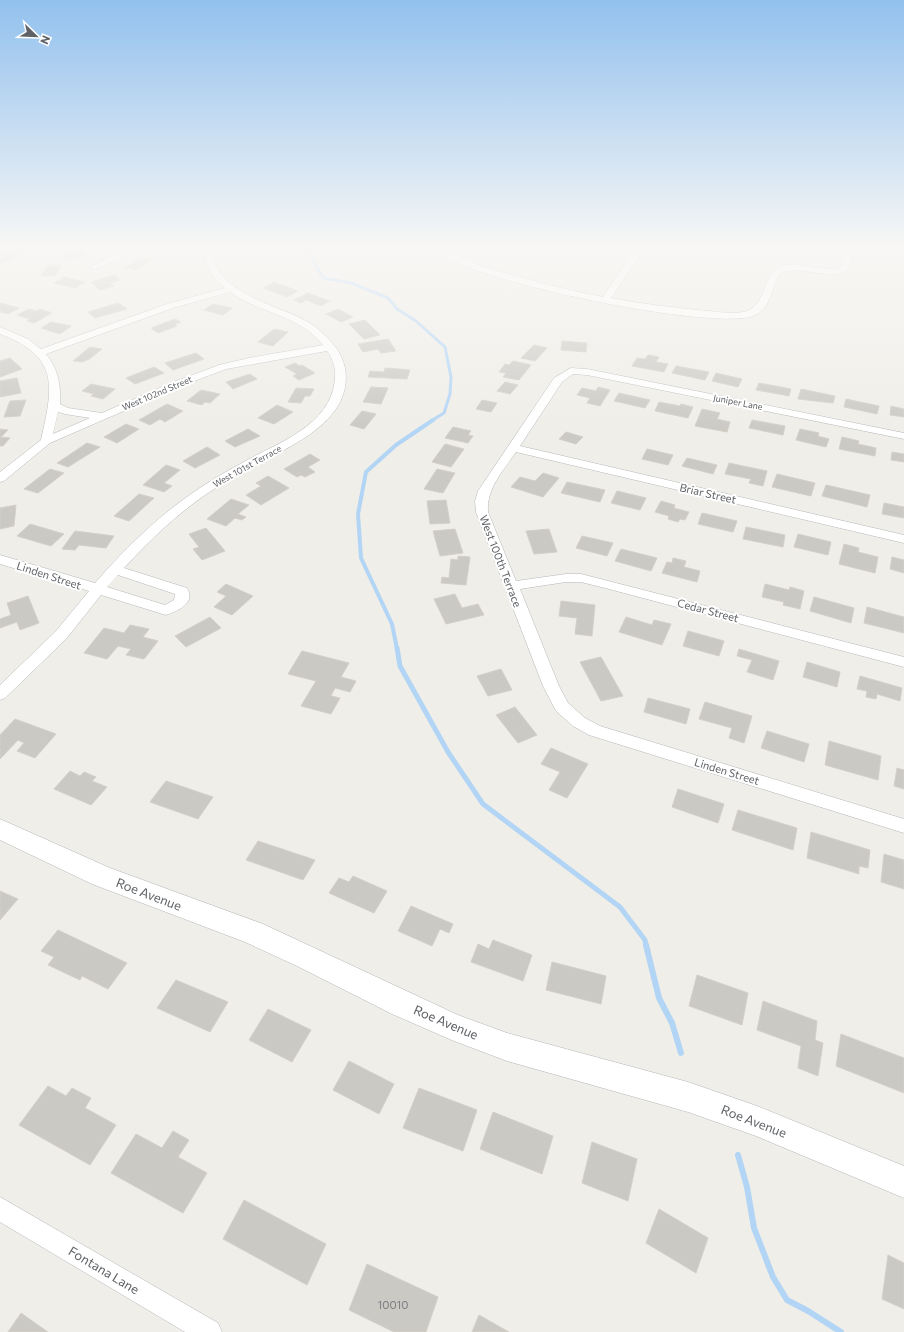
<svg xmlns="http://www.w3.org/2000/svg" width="904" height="1332" font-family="Commissioner,sans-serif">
	<rect width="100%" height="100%" fill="#efeee8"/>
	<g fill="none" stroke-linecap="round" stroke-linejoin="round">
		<path stroke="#b2d5f6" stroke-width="3" d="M307,246L318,270L324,278L351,283L388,298L397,309L416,321L445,347L451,377L450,394L444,413L431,421"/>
		<path stroke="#b2d5f6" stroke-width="4" d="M397,649L392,624L361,558L358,514L366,472L396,445L433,420"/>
		<path stroke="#b2d5f6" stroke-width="5" d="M397,648L400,666L448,752L483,804L620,907L645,940L646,946"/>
		<g stroke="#b2d5f6" stroke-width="6">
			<path d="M646,945L659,998L672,1023L681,1053"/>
			<path d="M738,1155L747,1187L754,1228L773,1277L787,1300L808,1311L841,1332"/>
		</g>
	</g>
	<g fill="#cbc9c4" stroke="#d4d0c7">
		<path d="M19,246H32L21,252L12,251Z"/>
		<path d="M79,249L87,253L68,260L60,256Z"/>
		<path d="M7,254L17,256L0,265V258Z"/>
		<path d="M141,258L153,260L136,270L125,268Z"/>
		<path d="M47,265H62L55,276H41Z"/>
		<path d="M115,275L120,280L110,283L114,286L100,290L91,282Z"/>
		<path d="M64,277L85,282L75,288L54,283Z"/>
		<path d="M274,282L298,291L287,297L263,288Z"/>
		<path d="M308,293L330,301L321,306L306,300L301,303L294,300Z"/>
		<path d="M0,303L19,308L8,314L0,312Z"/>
		<path d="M118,303L127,309L95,318L88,312Z"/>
		<path d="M213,304L232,308L223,315L204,310Z"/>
		<path d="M29,309L36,311L40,309L52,313L34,323L27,321L30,319L17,315Z"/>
		<path d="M338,309L353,317L341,322L326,314Z"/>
		<path d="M175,319L181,322L175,324L177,326L158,333L151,328Z"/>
		<path d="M365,320L380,335L364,339L349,324Z"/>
		<path d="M51,322L71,326L60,334L41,328Z"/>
		<path d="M274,329L288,332L273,346L258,342Z"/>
		<path d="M388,339L396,351L381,353L378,349L363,352L358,344Z"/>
		<path d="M562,341L587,343L586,352L561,350Z"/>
		<path d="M534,345L547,348L535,361L521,358Z"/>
		<path d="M90,347L102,349L88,360H86L83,362L73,361Z"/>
		<path d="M196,353L204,359L173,370L165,363Z"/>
		<path d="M648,355L659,357L656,362L668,364L664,372L632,366L637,358L645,359Z"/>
		<path d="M10,358L22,369L0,377V361Z"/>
		<path d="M513,361L531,365L519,380L503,377L506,373L499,372L505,364L509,365Z"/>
		<path d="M295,363L300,366L302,365L315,373L299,380L293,376L297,374L285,367Z"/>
		<path d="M676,366L709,372L705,380L672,373Z"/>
		<path d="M154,367L164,373L135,384L126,378Z"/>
		<path d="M385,368L410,370L407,379L368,377L370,371L384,372Z"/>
		<path d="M716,373L742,379L738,387L712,381Z"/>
		<path d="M250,374L257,379L233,389L226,382Z"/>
		<path d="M17,378L21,393L0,397V381Z"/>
		<path d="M505,382L518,385L510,394L497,391Z"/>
		<path d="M759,383L791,389L789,396L756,390Z"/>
		<path d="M91,384L115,389L103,399L91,396L94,394L82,391Z"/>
		<path d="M371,387L388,388L381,404L363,402Z"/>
		<path d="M598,387L610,390L600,406L587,403L590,398L577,395L582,388L596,391Z"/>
		<path d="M296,388L314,389L310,396H305L301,403L288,402Z"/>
		<path d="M801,389L835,396L833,403L798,399Z"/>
		<path d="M201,390L220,394L210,403L205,402L202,405L187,401Z"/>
		<path d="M619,393L650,400L645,408L614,401Z"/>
		<path d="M846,399L879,406L877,414L844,407Z"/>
		<path d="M26,400L20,416L4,417L10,401Z"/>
		<path d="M482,400L497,403L491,412L476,409Z"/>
		<path d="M659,402L680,406L681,404L693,407L688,418L655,411Z"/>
		<path d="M167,404L183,411L165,422L160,419L150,425L139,420Z"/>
		<path d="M277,405L293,412L274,424L258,418Z"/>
		<path d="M891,406L904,409V417L890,415Z"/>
		<path d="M702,409L720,413L717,419L730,422L727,432L695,426Z"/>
		<path d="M362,411L376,414L364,429L350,425Z"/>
		<path d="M752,420L785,426L783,435L749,428Z"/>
		<path d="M126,424L139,429L117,443L104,437Z"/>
		<path d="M453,427L471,431L468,435L473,436L468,443L445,438Z"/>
		<path d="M0,429L8,430L1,437L10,438L3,446H0Z"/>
		<path d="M248,429L260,436L235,447L225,441Z"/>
		<path d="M800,429L819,433L818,436L829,439L826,447L796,440Z"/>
		<path d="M566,432L583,437L576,444L559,439Z"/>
		<path d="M842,437L859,441L858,444L876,448L875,456L839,449Z"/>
		<path d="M87,443L100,447L68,467L57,463Z"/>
		<path d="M445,444L464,449L451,467L432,462Z"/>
		<path d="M207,447L220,455L195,468L183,461Z"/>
		<path d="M647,449L673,455L668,465L642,459Z"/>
		<path d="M892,452L904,454V462L891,460Z"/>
		<path d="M310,454L320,460L308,467L315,472L305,477L301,475L297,477L284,469Z"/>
		<path d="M687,458L717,465L713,474L682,466Z"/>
		<path d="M729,463L767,471L763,486L749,483L751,479L725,474Z"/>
		<path d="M166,465L180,470L164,483L172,486L164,492L143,485Z"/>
		<path d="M50,469L64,473L38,493L24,489Z"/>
		<path d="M437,469L455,473L443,493L424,489Z"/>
		<path d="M543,473L559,478L543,497L511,487L520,477L535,481Z"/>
		<path d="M777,474L815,483L811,496L772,487Z"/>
		<path d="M268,476L289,488L261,505L246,495L261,486L256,483Z"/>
		<path d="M567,482L605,490L600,502L561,493Z"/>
		<path d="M826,485L870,495L867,507L822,496Z"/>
		<path d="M617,491L646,498L640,510L611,503Z"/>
		<path d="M139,494L154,498L129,521L114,516Z"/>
		<path d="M231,499L249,505L238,514L246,517L242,520L235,518L226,526L207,519Z"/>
		<path d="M446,500L450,523L430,524L427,501Z"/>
		<path d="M661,501L675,505L674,508L689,512L685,520L680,519L678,522L668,519L669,516L655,512Z"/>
		<path d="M884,503L904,507V518L882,514Z"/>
		<path d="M16,505L14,526L0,529V508Z"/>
		<path d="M702,513L737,521L733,532L698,524Z"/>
		<path d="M30,524L64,534L51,546L17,536Z"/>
		<path d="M746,527L785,535L783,547L743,539Z"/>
		<path d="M206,528L225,551L202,560L193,549L199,547L189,534Z"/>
		<path d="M455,529L463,553L440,556L433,531Z"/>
		<path d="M549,529L557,552L534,554L526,531Z"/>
		<path d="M75,531L114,536L106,548L79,545L75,550L62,549Z"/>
		<path d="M798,534L831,542L828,555L794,547Z"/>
		<path d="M582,536L613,543L607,556L576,548Z"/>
		<path d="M844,544L859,548L858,552L878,557L875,573L839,564Z"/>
		<path d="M621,549L657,558L651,571L615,561Z"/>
		<path d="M458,556L470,557L466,585L441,583L442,577L449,578L451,559L458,560Z"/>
		<path d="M892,557L904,560V573L890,569Z"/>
		<path d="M673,558L686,561L684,567L700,571L697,582L662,573L667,562L672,563Z"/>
		<path d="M226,584L253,596L232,615L214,607L226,596L217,592Z"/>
		<path d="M765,584L789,590L790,587L804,591L800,609L783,605L784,602L762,597Z"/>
		<path d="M455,594L462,608L478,604L484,615L446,624L434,599Z"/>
		<path d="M28,596L39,623L20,630L17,622L0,628V619L11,615L7,603Z"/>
		<path d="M814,597L854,608L851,623L810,611Z"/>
		<path d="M561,601L595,605L592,636L575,634L577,618L559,616Z"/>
		<path d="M867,607L904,617V633L864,623Z"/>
		<path d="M210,617L221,628L186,647L175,636Z"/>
		<path d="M626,617L652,625L654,620L671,624L662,645L619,632Z"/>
		<path d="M130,625L149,629L143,637L158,641L144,659L126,655L131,649L118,646L107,659L84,653L104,628L124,633Z"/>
		<path d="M688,631L724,641L719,656L683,646Z"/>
		<path d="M739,649L779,661L773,680L747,672L752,660L737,656Z"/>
		<path d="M302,651L349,663L341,677L356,681L350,692L335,688L331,696L340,698L331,714L301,706L316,681L288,674Z"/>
		<path d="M601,657L623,696L601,701L580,662Z"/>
		<path d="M807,662L840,672L837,687L803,677Z"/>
		<path d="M501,669L512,690L488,696L477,676Z"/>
		<path d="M860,676L902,688L900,701L877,694L876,699L866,697L867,691L857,689Z"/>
		<path d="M648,698L690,709L686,724L644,712Z"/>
		<path d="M705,702L752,716L744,743L729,738L732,728L699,719Z"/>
		<path d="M515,707L537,735L518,743L496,715Z"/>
		<path d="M15,719L56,734L35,758L17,751L24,743L18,740L0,759V735Z"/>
		<path d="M767,731L809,744L804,762L761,748Z"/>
		<path d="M829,741L881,756L878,780L825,765Z"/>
		<path d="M551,748L588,764L567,798L549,790L560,772L541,764Z"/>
		<path d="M897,768L904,770V789L894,786Z"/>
		<path d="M70,771L80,776L84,772L96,777L92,781L107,787L91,805L54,789Z"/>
		<path d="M166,781L213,797L198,819L150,802Z"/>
		<path d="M678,789L724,804L718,823L672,807Z"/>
		<path d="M738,810L797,828L793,850L732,830Z"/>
		<path d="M811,832L870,850L868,868L859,866V874L807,858Z"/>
		<path d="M258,841L315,860L303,880L246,860Z"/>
		<path d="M884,854L904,860V889L881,882Z"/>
		<path d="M353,876L387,891L374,913L329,893L339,878L349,882Z"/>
		<path d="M0,891L18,899L0,920Z"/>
		<path d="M411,906L453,924L449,933L440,929L432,946L398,931Z"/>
		<path d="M58,930L127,963L108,989L82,976L80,980L48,965L54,957L41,951Z"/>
		<path d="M493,940L532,955L523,981L471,962L478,944L489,949Z"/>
		<path d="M552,962L606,976L601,1004L546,990Z"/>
		<path d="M697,975L748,993L742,1025L689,1006Z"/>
		<path d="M176,980L228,1002L210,1032L157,1008Z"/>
		<path d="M763,1001L817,1021L815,1040L823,1043L818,1076L798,1068L801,1046L757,1030Z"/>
		<path d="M268,1009L311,1030L292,1062L249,1040Z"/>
		<path d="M841,1034L904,1058V1093L836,1066Z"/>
		<path d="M349,1061L394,1084L379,1114L333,1090Z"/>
		<path d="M48,1086L66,1096L72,1088L91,1098L85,1108L116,1125L90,1165L19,1125Z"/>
		<path d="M419,1088L477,1110L463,1151L403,1128Z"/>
		<path d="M493,1112L553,1136L542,1174L480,1149Z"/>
		<path d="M173,1131L189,1140L178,1157L207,1173L183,1213L111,1173L136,1134L162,1148Z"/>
		<path d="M592,1142L637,1159L628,1201L582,1183Z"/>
		<path d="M244,1200L326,1244L307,1285L223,1239Z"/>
		<path d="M659,1209L708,1238L696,1273L646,1243Z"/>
		<path d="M888,1255L904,1263V1309L882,1299Z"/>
		<path d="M367,1264L438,1297L426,1332H394L349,1310Z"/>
		<path d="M21,1313L48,1332H8Z"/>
		<path d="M479,1315L509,1332H472Z"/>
	</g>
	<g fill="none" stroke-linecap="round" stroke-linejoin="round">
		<g stroke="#b5b7bb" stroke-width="1">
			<g id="street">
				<path d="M132,246H144L97,269H91L90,267Z"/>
				<path d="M203,246H211C212,252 212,259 215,264C229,296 280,306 308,322C318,328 326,336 333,344C339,351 343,359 345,368C354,420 291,446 255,465C238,474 221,484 205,495C175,516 149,541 124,568L187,588C196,603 178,611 166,615L101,595L66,639L5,698L0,700V685L56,631L89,591L0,564V555L95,583C123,551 153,521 188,496C205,484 223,473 242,463C277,443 331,426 335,379C336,369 333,359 327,351L226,369L179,387L50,443L4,481L0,482V472L41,440C53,386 60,357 0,334V327L28,339L41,349L167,304L225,288C211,277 205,264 203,246ZM230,292C259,313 300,315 323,345L249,358L219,365L171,383L102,413L68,408L60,404C61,384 58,369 46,354L173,308ZM58,412L65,414L90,418L53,434ZM118,575L175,594L174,600L165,605L107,587Z"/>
				<path d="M425,246C443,246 464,260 482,266C522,279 562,289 603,297L637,246H646L611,298C643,304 676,308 708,311C721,312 735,315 747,311C768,303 762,271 783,266C800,262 817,270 835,269L840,267L848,246H856L847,271L832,275L798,270L782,272C770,285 773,309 753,316C709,331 458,279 425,246Z"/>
				<path d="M571,368L587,369L904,433V439L587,375L573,374L562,382L520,446L904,535V543L516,452C503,471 486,489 488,512L516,581L566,574H581L904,657V667L605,588L581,582H566L520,589L559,686L568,703L585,718L600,726L904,819V833L589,735L573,726L556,711L543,686L476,512L475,501L478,491L554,378Z"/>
				<path d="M0,1197L218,1323L222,1332H185L0,1222Z"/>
			</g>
		</g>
		<g stroke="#b4b6ba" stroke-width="1">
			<path id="secondary" d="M0,819L110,868L263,924L458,1015L507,1033L688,1082L757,1106L904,1166V1198L756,1136L688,1112L507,1061L454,1041L392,1014L299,967L245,942L92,884L0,840Z"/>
		</g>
		<use href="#street" fill="#fff" fill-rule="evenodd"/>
		<use href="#secondary" fill="#fff" fill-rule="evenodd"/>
	</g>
	<linearGradient id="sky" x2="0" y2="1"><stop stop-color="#92c1ee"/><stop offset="0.57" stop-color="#f8f7f5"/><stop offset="1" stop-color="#f8f7f5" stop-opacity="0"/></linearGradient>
	<rect width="904" height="433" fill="url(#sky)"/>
	<g text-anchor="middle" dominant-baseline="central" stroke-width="4" stroke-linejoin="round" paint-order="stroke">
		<g font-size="9" fill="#5f6266" stroke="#fff">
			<text transform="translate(157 393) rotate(-23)">West 102nd Street</text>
			<text transform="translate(738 402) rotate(11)">Juniper Lane</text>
			<text transform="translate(247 466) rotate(-29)">West 101st Terrace</text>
		</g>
		<g font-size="11" fill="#5f6266" stroke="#fff">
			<text transform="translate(708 493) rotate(13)">Briar Street</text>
			<text transform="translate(501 561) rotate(69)">West 100th Terrace</text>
			<text transform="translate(49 575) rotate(18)">Linden Street</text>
			<text transform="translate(708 610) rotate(15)">Cedar Street</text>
			<text transform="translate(727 771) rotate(17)">Linden Street</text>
		</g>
		<g font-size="11" fill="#7a7c7e">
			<text x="393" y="1304">10010</text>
		</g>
		<g font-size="13" fill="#5f6266" stroke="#fff">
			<text transform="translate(149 894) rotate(21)">Roe Avenue</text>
			<text transform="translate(446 1022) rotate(23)">Roe Avenue</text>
			<text transform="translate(754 1121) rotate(21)">Roe Avenue</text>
			<text transform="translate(104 1270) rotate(31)">Fontana Lane</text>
		</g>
	</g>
	<g transform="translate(36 36) rotate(113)" stroke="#ffffff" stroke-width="3" paint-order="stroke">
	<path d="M0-3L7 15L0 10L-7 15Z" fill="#5f6266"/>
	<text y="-6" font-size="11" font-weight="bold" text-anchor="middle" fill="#5f6266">N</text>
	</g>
</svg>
